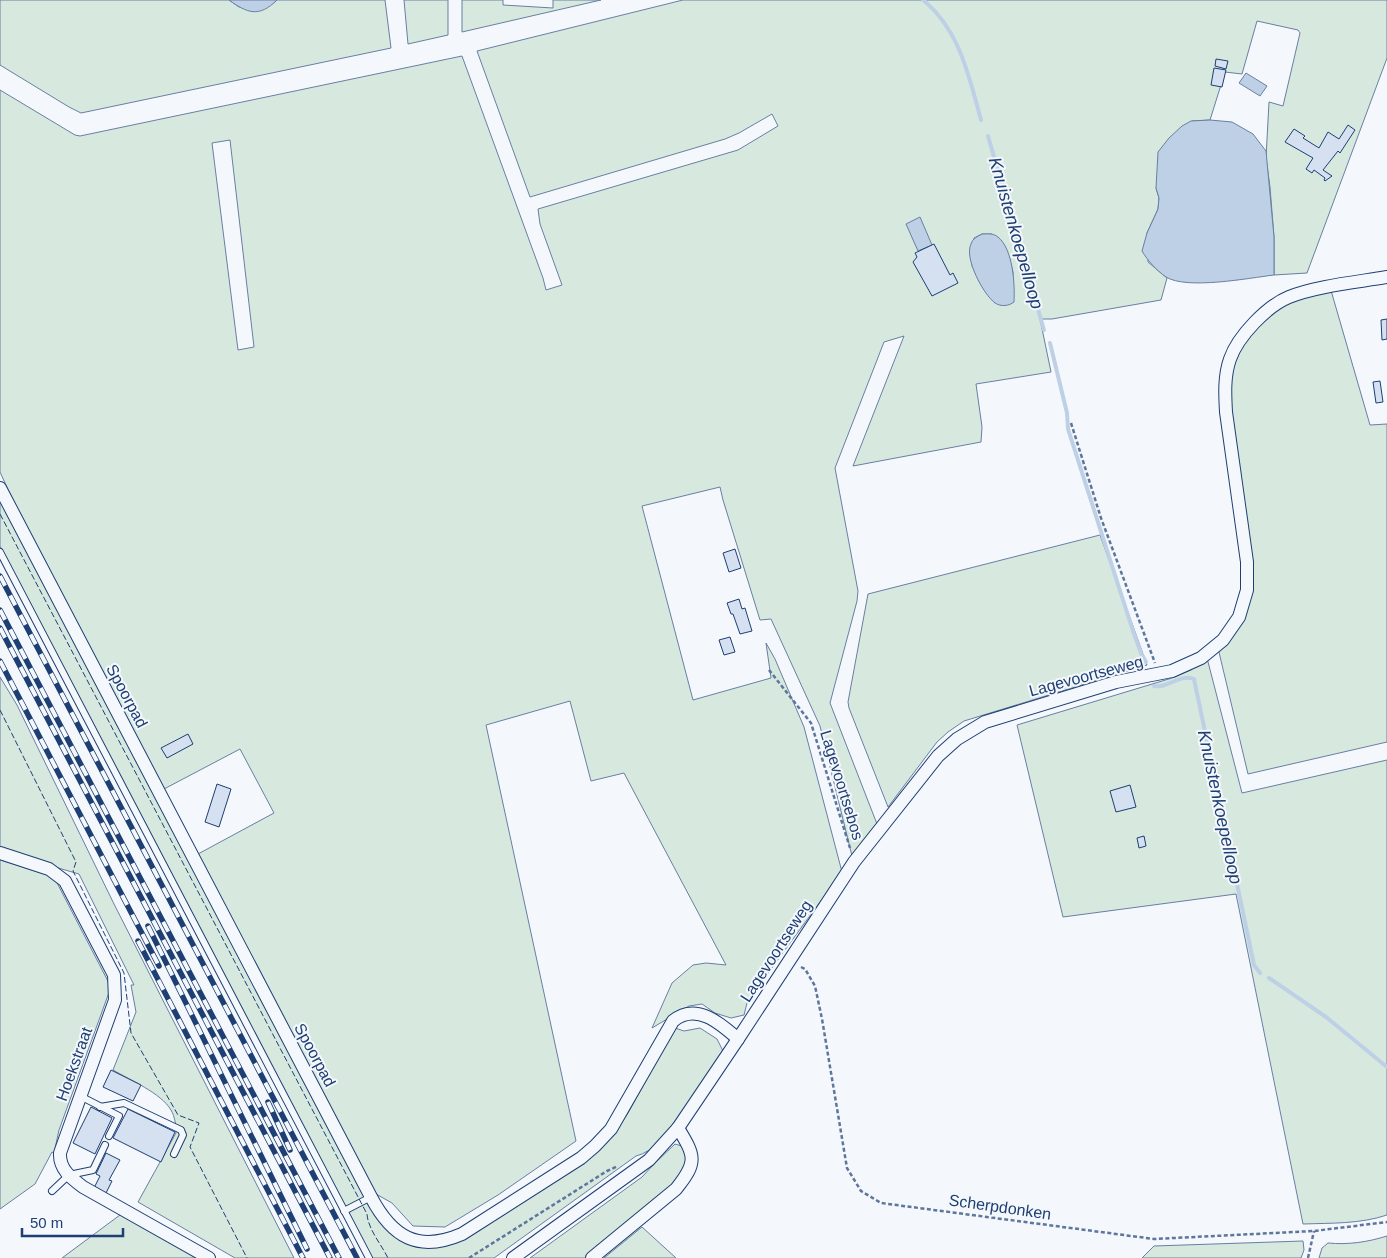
<svg xmlns="http://www.w3.org/2000/svg" width="1387" height="1258" font-family="Arial,sans-serif">
	<rect width="100%" height="100%" fill="#f4f7fb"/>
	<g fill="#d7e8df" stroke="#687fa3" fill-rule="evenodd">
		<path d="M0,0H229L239,7L274,3L277,0H385L391,48L81,113L69,107L0,65Z"/>
		<path d="M404,0H448V35L408,44Z"/>
		<path d="M462,0H503V5L553,8V0H601L462,32Z"/>
		<path d="M683,0H1387V58L1307,273L1274,275V237L1270,187L1266,158L1269,102L1283,106L1300,33L1298,30L1257,21L1242,74L1225,72L1210,120L1192,121L1156,188L1159,198L1158,209L1147,233L1148,262L1167,278L1161,300L1052,319H1040L1051,372L976,384L982,427L981,442L853,466L904,336L884,342L835,468L858,591L857,601L830,703L877,824L852,856L820,726L771,619L760,620L723,500L720,487L642,506L693,700L771,678L766,643L775,659L804,727L842,872L763,980L747,1003L744,1015L731,1018L715,1013L702,1004L689,1006L652,1028L672,983L693,965L706,963L726,965L624,773L591,781L570,701L486,725L576,1141L498,1195L445,1227L413,1226L392,1203L376,1194L198,854L274,813L240,749L164,789L11,496L0,472V90L75,135L80,136L462,56L543,278L546,290L562,285L540,224L538,209L738,150L778,126L772,114L739,133L725,139L530,197L477,51ZM230,140L254,347L238,350L212,143ZM982,234H992L1009,257L1013,272V302L989,295L972,266L974,238Z"/>
		<path d="M1330,287L1370,425L1387,424V742L1248,774L1218,648L1246,608L1227,379L1242,347L1257,328L1284,303Z"/>
		<path d="M0,498L375,1215C410,1246 417,1257 464,1239L615,1133L628,1113L675,1028L684,1031L700,1028L717,1039L723,1051C705,1080 670,1148 636,1156L494,1258H372L0,546Z"/>
		<path d="M1100,535L1147,665L964,721L948,732L937,742L888,807L849,708L848,702L868,594Z"/>
		<path d="M1207,658L1242,793L1387,760V1215C1360,1224 1332,1223 1303,1224L1236,894L1063,917L1017,725L1172,678L1191,670Z"/>
		<path d="M0,677L17,705L114,904L294,1258H235L138,1202L176,1133C176,1125 175,1117 171,1110C161,1093 130,1080 113,1070L136,1012L131,985H134L79,874L0,851Z"/>
		<path d="M0,860L54,877L111,987L59,1130L54,1153L52,1152L35,1184L0,1209Z"/>
		<path d="M675,1144L685,1147L687,1165L676,1181L587,1258H530L642,1177L656,1162Z"/>
		<path d="M124,1212L207,1258H62Z"/>
		<path d="M642,1227L676,1258H604Z"/>
		<path d="M1387,1236V1258H1319L1322,1248L1328,1243C1348,1245 1368,1242 1387,1236Z"/>
		<path d="M1303,1241L1304,1250L1301,1258H1142L1154,1246Z"/>
	</g>
	<g fill="#bed0e5" stroke="#687fa3">
		<path d="M229,0H277C259,18 247,13 229,0Z"/>
		<path d="M1246,73L1267,86L1260,96L1239,83Z"/>
		<path d="M1210,120L1232,122L1253,134L1266,151L1274,237V275C1249,278 1187,290 1166,277C1156,270 1148,261 1142,251L1147,233L1158,209L1159,198L1156,188L1158,152L1169,138L1182,126L1191,121Z"/>
		<path d="M920,217L932,245L918,251L906,224Z"/>
		<path d="M982,234C988,234 993,233 998,237C1013,249 1015,284 1014,302C1009,306 1001,307 995,303C983,294 964,258 971,244C973,238 977,237 982,234Z"/>
	</g>
	<g fill="none" stroke-linecap="round" stroke-linejoin="round">
		<g stroke="#bed0e5" stroke-width="4">
			<path d="M923,0C960,30 969,77 981,120"/>
			<path d="M988,136L1044,330"/>
			<path d="M1050,343L1067,413L1068,429L1133,631L1141,653L1146,662"/>
			<path d="M1154,686C1167,689 1181,673 1194,679L1254,965L1260,973"/>
			<path d="M1269,978L1326,1017L1387,1067"/>
		</g>
	</g>
	<g fill="#d5e0f0" stroke="#1d3f73">
		<path d="M1216,59L1228,61L1226,69L1215,66Z"/>
		<path d="M1214,68L1226,70L1222,87L1211,85Z"/>
		<path d="M1348,125L1355,130L1340,153L1338,151L1323,170L1332,176L1325,181L1324,180L1325,178L1314,170L1312,173L1306,169L1313,158L1285,142L1294,129L1305,136L1303,138L1319,148L1328,132L1339,139Z"/>
		<path d="M934,244L950,275L953,273L958,283L932,296L913,262L917,257L915,253Z"/>
		<path d="M1387,319V339L1382,340L1381,320Z"/>
		<path d="M1380,381L1383,402L1376,403L1373,382Z"/>
		<path d="M735,549L741,568L729,572L723,553Z"/>
		<path d="M739,599L742,609L745,608L752,631L740,634L733,614H731L727,603Z"/>
		<path d="M730,637L735,652L724,655L719,640Z"/>
		<path d="M188,734L193,744L167,758L161,748Z"/>
		<path d="M217,784L231,789L219,827L205,822Z"/>
		<path d="M1130,785L1136,807L1116,812L1110,791Z"/>
		<path d="M1144,836L1146,846L1139,848L1137,838Z"/>
		<path d="M111,1070L141,1085L133,1101L103,1087Z"/>
		<path d="M91,1107L112,1118L95,1154L73,1143Z"/>
		<path d="M128,1109L175,1132L161,1162L113,1138Z"/>
		<path d="M106,1153L120,1160L109,1180L112,1181L105,1195L93,1190L100,1176L96,1174Z"/>
	</g>
	<g fill="none" stroke-linecap="round" stroke-linejoin="round">
		<g stroke="#1d3f73" stroke-width="8">
			<g id="service">
				<path d="M0,552L369,1258"/>
				<path d="M80,1096L119,1116L109,1136"/>
				<path d="M100,1107L124,1103L181,1130L183,1135L174,1154"/>
				<path d="M52,1191L69,1175L93,1170L105,1145"/>
				<path d="M344,1211L371,1197"/>
			</g>
		</g>
		<g stroke="#1d3f73" stroke-width="14">
			<g id="minor">
				<path d="M0,488L371,1197C392,1237 418,1253 462,1234L581,1158L595,1146L611,1129L673,1021C696,1002 720,1023 738,1039"/>
				<path d="M0,853L49,869L65,881L114,975L115,1000L60,1153C59,1169 71,1178 83,1187L209,1258"/>
				<path d="M513,1258L649,1160L678,1128L738,1039L854,862L938,756L957,739L985,722L1116,682L1172,671L1201,658L1223,640L1239,617L1247,590V562L1226,412C1225,394 1224,376 1230,359C1238,336 1267,306 1289,297C1316,286 1358,282 1387,277"/>
				<path d="M592,1258L676,1189C698,1162 695,1156 678,1128"/>
			</g>
		</g>
		<g stroke="#5e769c" stroke-width="2.5" stroke-dasharray="4 2.5" stroke-linecap="butt">
			<path d="M1071,423L1101,518L1155,663"/>
			<path d="M769,670L811,723L850,848"/>
			<path d="M801,967L805,969L815,986L822,1019L847,1168L861,1191L881,1203L1154,1239L1314,1231L1387,1222"/>
			<path d="M469,1258L607,1171L618,1166"/>
			<path d="M1308,1258L1314,1231"/>
		</g>
		<use href="#service" stroke="#f4f7fb" stroke-width="6"/>
		<use href="#minor" stroke="#f4f7fb" stroke-width="12"/>
		<g stroke="#1d3f73" stroke-width="5.5">
			<g id="rail">
				<path d="M0,576L357,1258"/>
				<path d="M0,610L339,1258"/>
				<path d="M0,628L330,1258"/>
				<path d="M0,661L159,966"/>
				<path d="M148,926L307,1249"/>
				<path d="M138,941L303,1258"/>
				<path d="M268,1102L290,1150"/>
			</g>
		</g>
		<use href="#rail" stroke="#f4f7fb" stroke-width="4" stroke-dasharray="11" stroke-linecap="butt"/>
		<g stroke="#1d3f73" stroke-width="1" stroke-dasharray="6 2.5" stroke-linecap="butt">
			<path d="M0,514L367,1214C368,1229 381,1244 388,1258"/>
			<path d="M0,710L76,862L73,871L124,973L131,1033L178,1115L199,1123L190,1147L247,1258"/>
		</g>
	</g>
	<g text-anchor="middle" dominant-baseline="central" stroke-width="4" stroke-linejoin="round" paint-order="stroke">
		<g font-size="16" fill="#1d3f73" stroke="#f4f7fb">
			<text transform="translate(1086 676) rotate(-15)">Lagevoortseweg</text>
			<text transform="translate(127 696) rotate(62)">Spoorpad</text>
			<text transform="translate(842 785) rotate(73)">Lagevoortsebos</text>
			<text transform="translate(776 951) rotate(-57)">Lagevoortseweg</text>
			<text transform="translate(315 1055) rotate(62)">Spoorpad</text>
			<text transform="translate(74 1064) rotate(-70)">Hoekstraat</text>
			<text transform="translate(1000 1207) rotate(8)">Scherpdonken</text>
		</g>
		<g font-size="18" font-style="italic" fill="#1d3f73" stroke="#f4f7fb">
			<text transform="translate(1016 233) rotate(74)">Knuistenkoepelloop</text>
			<text transform="translate(1220 807) rotate(78)">Knuistenkoepelloop</text>
		</g>
	</g>
	<path d="M22 1228v8h101v-8" fill="none" stroke="#1d3f73" stroke-width="2.5"/>
	<text x="30" y="1228" font-size="15" fill="#1d3f73" stroke="#f4f7fb" stroke-width="4" paint-order="stroke">50 m</text>
</svg>
